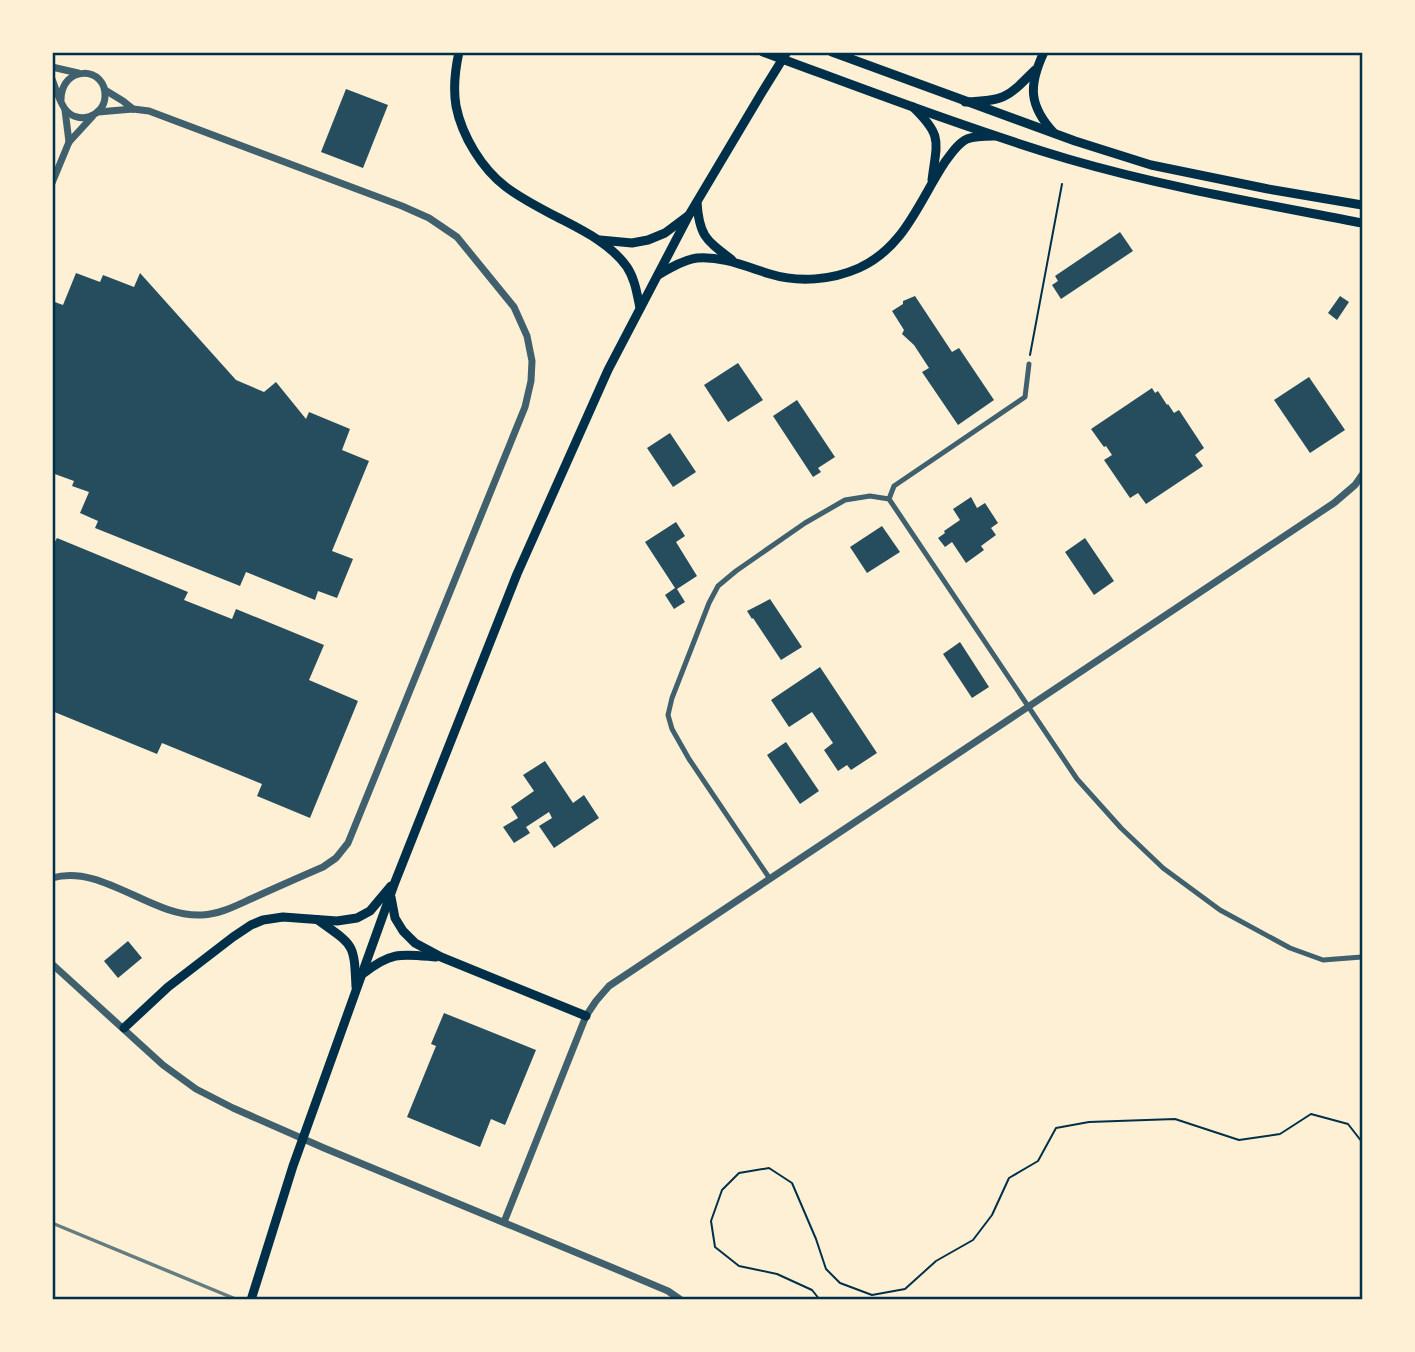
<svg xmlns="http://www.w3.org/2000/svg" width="1415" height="1352" font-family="Lato,sans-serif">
	<rect width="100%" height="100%" fill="#fdf0d5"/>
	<g fill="#264d5e">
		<path d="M346,89L388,105L363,168L321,152Z"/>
		<path d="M1120,232L1133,251L1061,299L1052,285L1058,281L1055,276Z"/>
		<path d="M76,273L100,282L103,275L134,287L140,273L236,380L264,392L276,382L306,419L309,412L350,429L342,450L369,461L332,551L353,559L337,598L318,591L315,600L246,572L240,586L95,528L98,521L80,513L89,492L72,486L74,481L52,473V301L63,305Z"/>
		<path d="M915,296L952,352L959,348L994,400L958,425L922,372L929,368L914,345L902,334L904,330L892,311L903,304V301Z"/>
		<path d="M1340,296L1349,302L1337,320L1328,313Z"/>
		<path d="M738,363L763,400L728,422L704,385Z"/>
		<path d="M1309,377L1345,430L1310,453L1274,400Z"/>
		<path d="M1152,388L1155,393L1158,391L1167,405L1168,404L1174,413L1179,410L1204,448L1195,455L1203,466L1146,504L1138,493L1130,498L1104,460L1112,455L1106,446L1104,447L1101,443L1091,429Z"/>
		<path d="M797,400L835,457L818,468L821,472L813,477L773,416Z"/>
		<path d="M670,433L696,472L673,487L647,448Z"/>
		<path d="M971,497L977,508L985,503L998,523L991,528L996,535L981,546L984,550L966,563L952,542L945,547L938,538L945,533L944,531L960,520L953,509Z"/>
		<path d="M676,522L685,536L676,542L697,576L677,589L685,602L674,609L665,595L675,588L645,542Z"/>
		<path d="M882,526L900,552L867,573L850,547Z"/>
		<path d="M57,538L188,592L184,600L232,619L236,609L324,645L309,680L358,701L310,818L257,796L262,784L162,743L157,754L52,711V547Z"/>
		<path d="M1085,538L1114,581L1094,595L1065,552Z"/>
		<path d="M770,599L802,647L781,660L753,618L752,619L747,611Z"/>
		<path d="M960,642L989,687L972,698L943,654Z"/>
		<path d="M820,667L877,753L851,770L847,765L838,771L824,750L833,743L812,712L789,727L771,700Z"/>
		<path d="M786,742L819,791L800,804L767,755Z"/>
		<path d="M545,761L573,803L584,795L599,818L554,848L539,826L552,818L549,812L526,827L530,833L514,843L503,827L518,818L511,807L534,791L523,775Z"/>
		<path d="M128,941L142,958L118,978L104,961Z"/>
		<path d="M444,1013L536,1050L505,1125L491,1119L480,1147L407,1117L436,1046L431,1044Z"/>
	</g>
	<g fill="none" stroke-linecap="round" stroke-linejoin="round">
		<g stroke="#003049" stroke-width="2">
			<path d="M89,53V52"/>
			<path d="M1030,355L1062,184"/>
			<path d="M820,1300L812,1290L777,1274L739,1266L715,1247L711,1221L722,1190L739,1173L769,1168L792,1183L816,1239L826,1269L840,1283L872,1295L905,1289L936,1261L973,1240L992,1215L1009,1178L1038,1161L1056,1128L1089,1122L1175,1119L1239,1140L1280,1134L1311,1114L1348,1124L1362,1142"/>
			<path d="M1117,1300H1132"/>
		</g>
		<g stroke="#3f606c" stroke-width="5">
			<path d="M889,499L894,486L1025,397L1029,364"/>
			<path d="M770,879L689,759L672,729L668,715L672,698L709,603L718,586L736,571L805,523L845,500L870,496L889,499L1077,779L1121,828L1163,868L1220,910L1290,948L1323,960L1362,957"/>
		</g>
		<g stroke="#3f606c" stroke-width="7">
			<path d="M52,67L78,73"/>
			<path d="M52,79C56,89 59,101 65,109C78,126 104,116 105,97C107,66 61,64 61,100"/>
			<path d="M105,90L123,101L133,109"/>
			<path d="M65,110L69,142"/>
			<path d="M52,183L69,142L92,117"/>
			<path d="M52,878C102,863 152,918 202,915C221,914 237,905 253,898C277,887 300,877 323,867L336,858L348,843L525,407L531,381L532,361L527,336L514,307L457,237L429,218L402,206L149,111L133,109L98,112"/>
			<path d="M52,964L163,1065L196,1089L233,1108L324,1148L611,1267L668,1291L681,1300"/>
			<path d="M504,1222L586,1016L596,1001L609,986L1334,503L1355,485L1362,475"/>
		</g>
		<g stroke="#003049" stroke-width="9">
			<path d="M763,52C864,89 965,128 1068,159C1164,187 1264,204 1362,223"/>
			<path d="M832,52L1075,141L1151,165L1268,189L1362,205"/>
		</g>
		<g stroke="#003049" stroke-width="9">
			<path d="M459,52C455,70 453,88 456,106C462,136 482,169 506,187C522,199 540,208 557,217C582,230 610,243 627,267C635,279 637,294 640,308"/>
			<path d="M1044,52C1028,86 1029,106 1054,133"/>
			<path d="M965,102C1005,101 1007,98 1035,70"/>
			<path d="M913,107C943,136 937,141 932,180"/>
			<path d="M697,202C699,236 706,240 732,260"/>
			<path d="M600,240L632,243L648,240L665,233L689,215L761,94L787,52"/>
			<path d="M658,275C670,268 683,260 697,258C723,256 747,267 770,274C799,283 832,280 859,268C905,247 919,201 945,162C951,154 958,143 967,139C975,136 985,136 994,136"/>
			<path d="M391,897L395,918L403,931L415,943L441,957L586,1016"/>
			<path d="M318,920C354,946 354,942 356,987"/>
			<path d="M364,973C392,951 402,954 436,957"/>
			<path d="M124,1028L168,987L233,937L251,925L263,920L283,917L337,921L357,918L370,911L391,886"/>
			<path d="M251,1300L293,1166L395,882L517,574L608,370L689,215"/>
		</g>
		<path stroke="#657d81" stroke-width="3.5" d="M52,1223L238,1300"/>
	</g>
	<rect width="1415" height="1352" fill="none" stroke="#fdf0d5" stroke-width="108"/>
	<rect x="54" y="54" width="1307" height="1244" fill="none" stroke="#003049" stroke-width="2.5"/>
</svg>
